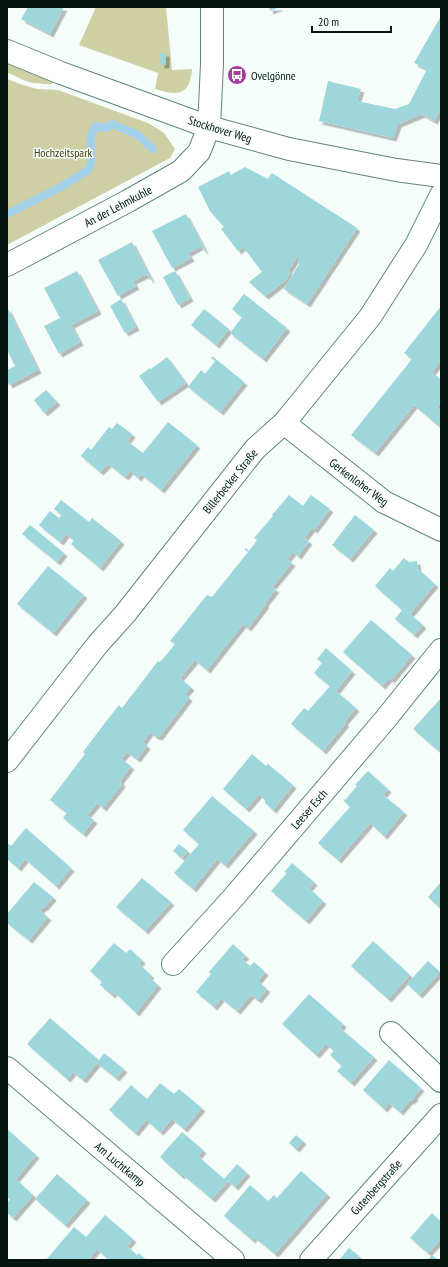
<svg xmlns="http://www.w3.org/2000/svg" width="448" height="1267" font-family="'PT Sans Narrow',sans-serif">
	<defs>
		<filter id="shadow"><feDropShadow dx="3.5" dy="3.5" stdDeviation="0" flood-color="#0004"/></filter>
	</defs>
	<rect width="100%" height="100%" fill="#f5fdfa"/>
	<g fill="#cecfa5">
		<path d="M7,63L32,74L53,81L52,84C43,84 34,84 26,81C19,79 14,74 7,73Z"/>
		<path d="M7,79L23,85L37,89L58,90L148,123L164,133L175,149L170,158L7,245Z"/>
	</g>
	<path fill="#cfd0a3" d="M96,7H166L172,70L192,69C190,96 177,96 155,89L158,73L79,45Z"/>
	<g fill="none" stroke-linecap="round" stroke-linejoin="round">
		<path stroke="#a3d0ea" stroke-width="8" d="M7,214L59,188L87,171L91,164V135L96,126L105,128L112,124L138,135L153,149"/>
	</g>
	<g fill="#9dd7dc" filter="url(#shadow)">
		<path d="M28,7H64L50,34L21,19Z"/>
		<path d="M269,7H280L270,11Z"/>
		<path d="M441,16V109L434,121L422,114L398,124L393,138L319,121L328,81L361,89L357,101L395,109L409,104L427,69L414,63Z"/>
		<path d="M160,53H166V65H161Z"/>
		<path d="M245,167L268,179L272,173L357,228L307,304L284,289L299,264L298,255L288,271L290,273L286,280L265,296L249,282L262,272L243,247L238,251L221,229L224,227L210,211L198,187L229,171L231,175Z"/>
		<path d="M186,214L205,250L204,251L201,246L188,253L191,258L172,268L152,231Z"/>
		<path d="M132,242L151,279L150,280L147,274L133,281L136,286L118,296L98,260Z"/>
		<path d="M77,271L98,311L71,325L80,342L59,354L44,326L60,318L44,288Z"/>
		<path d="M175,271L190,298L178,305L163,277Z"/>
		<path d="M244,294L287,328L263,359L230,333L242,317L232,309Z"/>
		<path d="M121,299L136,327L125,333L110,306Z"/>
		<path d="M441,306V360L432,372L441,380V402L437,407L441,411V428L414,405L375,453L351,435L412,359L404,353Z"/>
		<path d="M7,307L38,370L9,385L7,381V370L15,366L7,350Z"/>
		<path d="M204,309L229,329L216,345L191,325Z"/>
		<path d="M212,356L244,382L220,412L188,387L201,370L205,374L215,361L211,358Z"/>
		<path d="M167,357L186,383L158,402L139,376L150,368L151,369Z"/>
		<path d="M46,390L57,402L44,413L34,400Z"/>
		<path d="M168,422L197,445L161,490L141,474L138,478L130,471L125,477L103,460L108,464L100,472L81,456L88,447L91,450L109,427L112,429L117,423L132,434L127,441L143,453Z"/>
		<path d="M289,495L303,506L311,495L330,509L314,530L312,528L304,538L309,541L298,556L293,552L287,559L292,563L272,587L276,589L265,603L266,604L248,628L243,624L207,670L195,660L180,678L191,687L185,694L189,698L159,737L155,736L150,732L143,742L147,746L137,759L127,752L121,759L131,766L120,781L122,784L103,808L97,803L87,815L94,820L83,834L63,818L67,813L50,800L85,754L83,752L101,728L119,705L122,708L158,661L160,662L167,654L175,644L170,641L207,595L212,597L248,552L245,550L246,548L249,551L257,540L254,538L273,516L272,515Z"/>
		<path d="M61,500L89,522L92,518L121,541L100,568L71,544L74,540L66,534L60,542L39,525L50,511L59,518L62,515L54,509Z"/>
		<path d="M355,515L374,530L350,559L332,545Z"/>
		<path d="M30,525L64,553L57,562L22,534Z"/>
		<path d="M404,558L409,562L417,561L418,569L435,584L410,614L423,625L414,635L395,619L402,610L375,586L390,568L393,571Z"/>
		<path d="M48,566L84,595L53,633L17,604Z"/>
		<path d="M371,620L412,655L391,680L389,678L382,686L343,652Z"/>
		<path d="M326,648L352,671L336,691L356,708L344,722L346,723L323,751L291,724L304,708L308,711L330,686L314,673L322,663L317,659Z"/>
		<path d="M441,698V753L413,729Z"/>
		<path d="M252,754L266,766L268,764L293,785L273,810L265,803V800L259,794L246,809L223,789Z"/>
		<path d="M368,771L388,789L383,795L404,812L384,836L370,823L338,860L318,843L350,807L343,800L344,799L345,800L357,786L355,785Z"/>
		<path d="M212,796L254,831L225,865L217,859L193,889L174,873L199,844L183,830Z"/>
		<path d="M26,828L71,868L56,886L25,859L18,868L7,859V846L9,844L11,846Z"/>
		<path d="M179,844L188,851L182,858L173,851Z"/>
		<path d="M292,863L314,882L309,888L323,901L306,921L271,891L286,874L285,871Z"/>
		<path d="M142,878L171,902L145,931L116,907Z"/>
		<path d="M34,882L53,897L44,908L43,907L40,911L48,917L29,940L7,923V914Z"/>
		<path d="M441,882V909L428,897Z"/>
		<path d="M373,941L410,975L388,999L351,966Z"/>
		<path d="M114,943L126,953L130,949L142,960L139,964L151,975L149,977L158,985L136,1013L114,992L112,995L100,985L102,982L90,971Z"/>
		<path d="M233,944L246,956L242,959L250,966L254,962L265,972L258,981L267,989L258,1000L251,995L237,1011L221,998L214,1007L196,992L211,974L209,972Z"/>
		<path d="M428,961L440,972L419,995L407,984Z"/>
		<path d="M309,994L343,1024L340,1028L374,1057L351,1083L337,1071L342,1066L330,1055L334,1051L326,1044L316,1055L282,1024Z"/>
		<path d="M50,1018L99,1060L104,1053L124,1069L116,1078L97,1063L83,1080L73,1072L67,1079L27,1044Z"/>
		<path d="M389,1060L421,1088L414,1096L415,1097L411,1101L410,1100L400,1112L389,1103L384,1109L363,1090Z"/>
		<path d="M160,1083L174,1094L179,1089L202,1108L184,1129L172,1119L160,1132L146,1120L135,1133L109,1110L131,1085L147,1099Z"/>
		<path d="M7,1129L36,1155L16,1179L33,1195L13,1218L7,1213V1203L10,1199L9,1198L7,1200Z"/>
		<path d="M182,1132L203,1150L198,1156L224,1179L237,1164L247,1173L235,1187L228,1181L212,1199L182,1174L181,1176L160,1157Z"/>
		<path d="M296,1135L303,1141L296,1149L289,1143Z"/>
		<path d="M301,1171L327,1194L275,1254L254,1237L252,1240L224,1216L250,1185L268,1201L274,1195L277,1198Z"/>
		<path d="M57,1174L87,1200L65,1225L35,1199Z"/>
		<path d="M432,1213L441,1222V1239L428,1253L410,1238Z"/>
		<path d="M105,1215L133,1239L127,1246L137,1255L139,1253L146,1260H109L97,1249L88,1260H46L74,1227L86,1237Z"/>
		<path d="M349,1248L359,1256L355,1260H339Z"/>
		<path d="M432,1255L438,1260H428Z"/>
	</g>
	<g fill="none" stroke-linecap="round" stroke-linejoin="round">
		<g stroke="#608679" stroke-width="24">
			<g id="minor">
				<path d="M7,51L61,73L209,127L289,149L396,170L441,176"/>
				<path d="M7,265L128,201L181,171L199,152L209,127L212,64V7"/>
				<path d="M284,423L384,502L441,530"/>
				<path d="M7,761L98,644L125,614L255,449L284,423L370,317L416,245L441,195"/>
				<path d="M173,964L233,898L384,721L441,650"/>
				<path d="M391,1033L441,1081"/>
				<path d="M7,1068L233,1260"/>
				<path d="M311,1260L441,1115"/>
			</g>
		</g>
		<use href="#minor" stroke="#fff" stroke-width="22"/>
	</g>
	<defs>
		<g id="bus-disc" transform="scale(1)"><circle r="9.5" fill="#a53c9e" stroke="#f5fdfa"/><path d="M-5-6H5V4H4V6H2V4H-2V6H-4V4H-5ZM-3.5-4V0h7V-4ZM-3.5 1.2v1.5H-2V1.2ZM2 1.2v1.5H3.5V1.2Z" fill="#fff"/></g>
	</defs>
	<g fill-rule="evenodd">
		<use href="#bus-disc" x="237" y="75"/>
	</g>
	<g text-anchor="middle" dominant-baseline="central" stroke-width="3" stroke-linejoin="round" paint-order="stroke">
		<g font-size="12" fill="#061510" stroke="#f5fdfa" text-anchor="start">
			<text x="251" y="75">Ovelgönne</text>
		</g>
		<g font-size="12" fill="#061510" stroke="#f5fdfa">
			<text transform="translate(220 129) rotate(17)">Stockhover Weg</text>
			<text transform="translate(118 206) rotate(-28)">An der Lehmkuhle</text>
			<text transform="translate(230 481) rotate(-51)">Billerbecker Straße</text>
			<text transform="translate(359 482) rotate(37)">Gerkenloher Weg</text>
			<text transform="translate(309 809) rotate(-49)">Leeser Esch</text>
			<text transform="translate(120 1164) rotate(40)">Am Luchtkamp</text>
			<text transform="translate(376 1187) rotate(-48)">Gutenbergstraße</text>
		</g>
		<g font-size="12" fill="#43420c" stroke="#f5fdfa">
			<text x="63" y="152">Hochzeitspark</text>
		</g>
	</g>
	<rect width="448" height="1267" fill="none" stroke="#061510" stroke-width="16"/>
	<path d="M312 26v6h79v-6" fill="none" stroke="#061510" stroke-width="2"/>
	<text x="318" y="26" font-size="12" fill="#061510" stroke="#f5fdfa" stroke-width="3" paint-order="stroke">20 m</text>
</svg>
